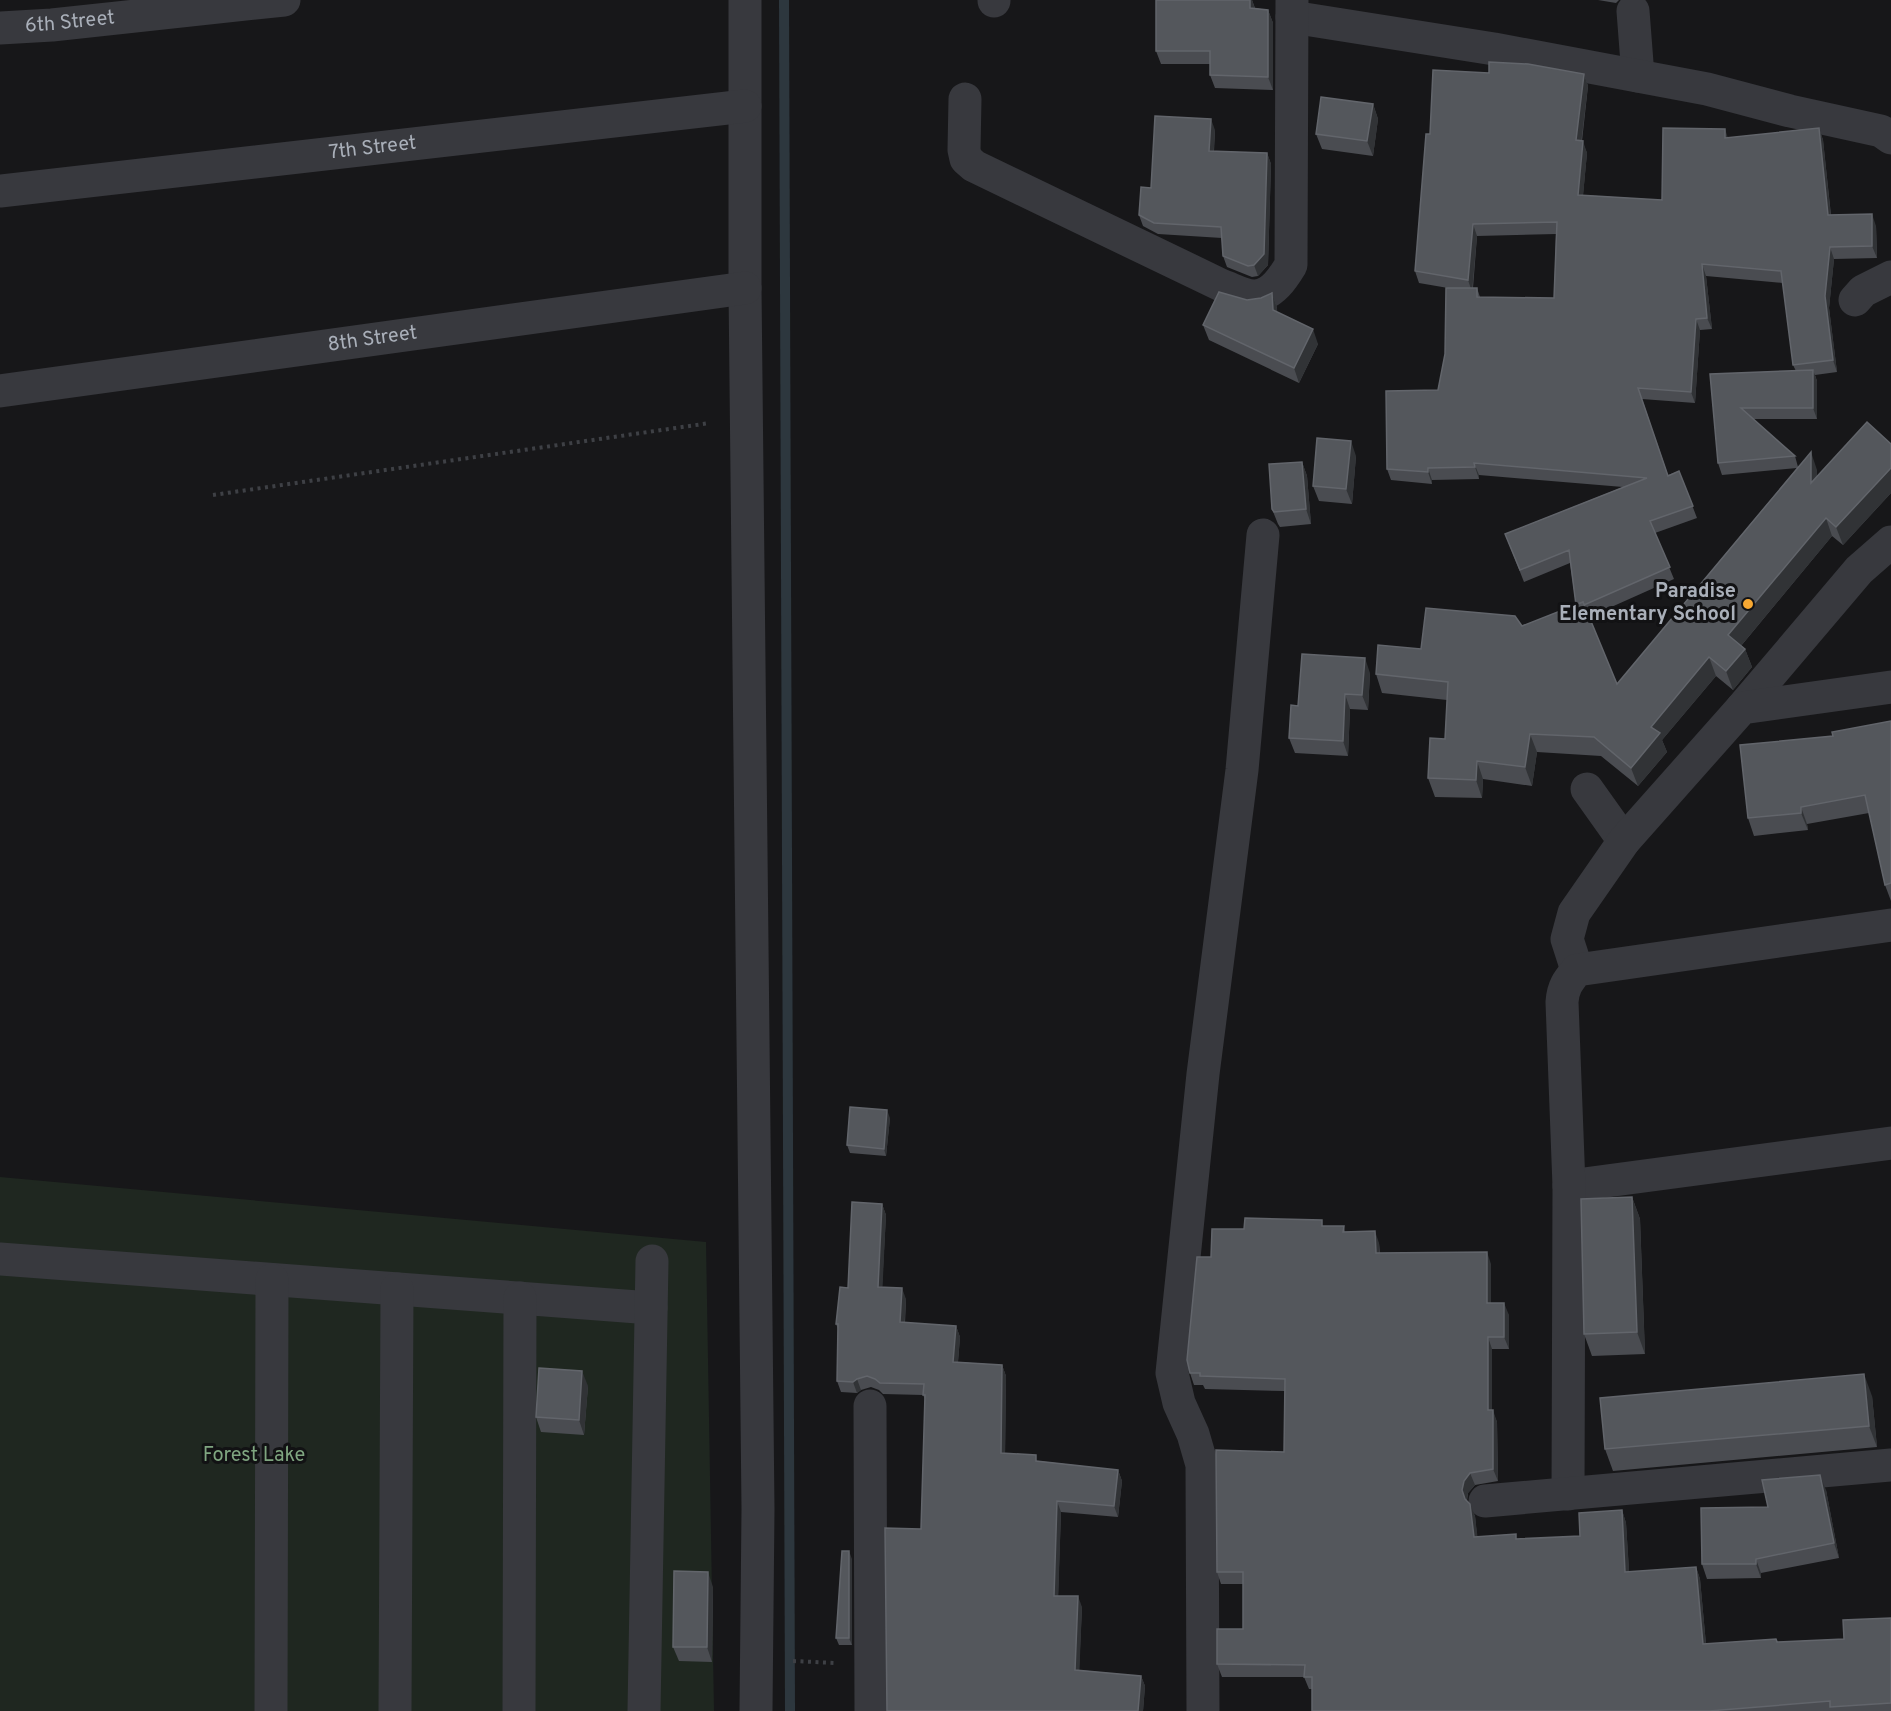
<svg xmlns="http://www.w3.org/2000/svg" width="1891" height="1711" font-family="Overpass,sans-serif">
	<rect width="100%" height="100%" fill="#171719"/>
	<path fill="#1f2720" d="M0,1177L706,1242L714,1711H0Z"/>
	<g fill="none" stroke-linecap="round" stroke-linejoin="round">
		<path stroke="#2d373e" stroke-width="10" d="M784,0L790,1711"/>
		<g stroke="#3e4045" stroke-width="4" stroke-dasharray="3 4.5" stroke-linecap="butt">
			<path d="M213,495L710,423"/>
			<path d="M793,1661L836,1663"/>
		</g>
		<g stroke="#38393e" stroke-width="33">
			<path d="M745,0V288L758,1509L756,1711"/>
			<path d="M994,1V0"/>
			<path d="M1633,11L1638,76"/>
			<path d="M1292,17L1494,49L1707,89L1790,111L1881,131L1891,138"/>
			<path id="s1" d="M0,28L52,25L284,0"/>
			<path d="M965,99L964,150L966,159L974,166L1223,286C1232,289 1246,297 1256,296C1273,294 1283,278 1291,265L1292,0"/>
			<path id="s2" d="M0,191L745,106"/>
			<path d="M1855,300L1863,291L1891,277"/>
			<path id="s3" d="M0,391L745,288"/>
			<path d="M1742,708L1859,570L1891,542"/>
			<path d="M1587,789L1624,841"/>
			<path d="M1577,970L1567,939L1574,913L1624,841L1742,708L1891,687"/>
			<path d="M1569,1186L1891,1143"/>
			<path d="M0,1259L651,1308"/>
			<path d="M870,1406L871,1711"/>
			<path d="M1568,1494L1569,1186L1562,1002C1563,987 1568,981 1577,970L1891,925"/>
			<path d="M1485,1501L1891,1465"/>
			<path d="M271,1711L272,1280"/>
			<path d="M395,1711L397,1289"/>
			<path d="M519,1711L520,1298"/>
			<path d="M644,1711L652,1261"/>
			<path d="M1203,1711L1202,1465L1193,1434L1179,1403L1172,1373L1203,1074L1242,770L1263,535"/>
		</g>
	</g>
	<g fill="#4a4c51" fill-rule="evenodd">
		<path d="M1156,0H1252L1255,8L1268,10L1273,23V90L1215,88L1210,75V64H1161L1156,51Z"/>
		<path d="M1598,0H1619L1616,3Z"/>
		<path d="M1489,73L1584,74L1588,86L1582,141L1587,153L1583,195L1662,200L1728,138L1819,128L1823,140L1831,215L1876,226L1877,258L1834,259L1829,308L1837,372L1815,375L1817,381V419H1753L1795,456L1798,467L1817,470V476L1891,444V493L1843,545L1832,536L1741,646L1745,649L1752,667L1733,690L1716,676L1662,740L1667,752L1638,786L1601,756L1537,752L1532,786L1483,779L1482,798L1435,797L1428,778L1445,739L1447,700L1382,693L1376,674L1421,649L1522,626L1576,605L1570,563L1524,582L1505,534L1623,487L1479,475V479L1432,480V484L1391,480L1387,469L1438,390L1445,354L1448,288L1419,283L1415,271L1430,134ZM1556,234L1554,298L1480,297L1477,288H1473L1477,236ZM1706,276L1783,283L1793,365L1796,371L1710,374L1718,463L1722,475L1797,468L1617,684L1589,617L1674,579L1655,533L1697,518L1679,471L1668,475L1642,399L1695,403L1700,330L1712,329Z"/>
		<path d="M1373,104L1378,119L1373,156L1322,149L1316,134Z"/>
		<path d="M1215,130L1214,151L1267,153L1271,164L1268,265L1258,276L1252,277L1227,267L1223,256L1222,238L1158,234L1143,226L1139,215L1151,188Z"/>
		<path d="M1272,293L1277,308V312L1318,344L1299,383L1209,340L1203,325L1247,300L1261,298Z"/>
		<path d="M1356,456L1352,504L1319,501L1313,486Z"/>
		<path d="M1302,462L1307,476L1311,524L1280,527L1278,524L1272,509Z"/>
		<path d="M1370,673L1368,710L1350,709L1348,756L1295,753L1289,738L1298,706Z"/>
		<path d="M1891,721V901L1885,885L1869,813L1807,824L1808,830L1754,836L1748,818L1833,736Z"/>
		<path d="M890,1118L886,1156L850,1153L847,1145Z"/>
		<path d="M1632,1197L1640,1219L1645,1354L1592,1356L1584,1334Z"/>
		<path d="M882,1204L886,1215L882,1287L906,1299L905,1323L956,1326L960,1337L958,1362L1002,1365L1006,1376L1005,1453L1039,1461L1118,1470L1122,1481L1118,1517L1061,1512L1058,1596L1082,1607L1079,1670L1141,1676L1145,1686L1143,1711H887L921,1529L925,1399L923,1395L883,1394L879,1390L871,1387L861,1390L857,1393L841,1392L837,1381L838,1329L836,1324L848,1288Z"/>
		<path d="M1324,1226H1344L1345,1232L1379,1243L1380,1253L1491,1264V1303L1509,1315V1349H1492V1410L1497,1422L1498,1481L1475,1485L1468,1493L1467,1501L1475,1516L1477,1536L1518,1539L1580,1536L1622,1510L1626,1523L1629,1572L1696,1567L1700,1579L1706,1644L1776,1639L1778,1642L1844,1639L1891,1618V1711H1312V1689H1309L1304,1677H1222L1217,1664L1243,1629V1584H1221L1217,1572L1284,1452L1285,1391L1205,1389L1203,1385H1194L1190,1373L1211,1257L1244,1229Z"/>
		<path d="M588,1386L584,1435L541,1432L536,1417Z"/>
		<path d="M1872,1396L1877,1447L1613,1471L1605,1449Z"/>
		<path d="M1826,1490L1839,1558L1761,1573V1578L1707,1579L1702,1564L1768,1507Z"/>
		<path d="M852,1559V1645H839L836,1638Z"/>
		<path d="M713,1587L712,1662L679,1661L673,1647Z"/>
	</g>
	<g fill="#313336">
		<path d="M1250,0H1252L1255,9L1250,8Z"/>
		<path d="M1268,10L1273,23V90L1268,77Z"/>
		<path d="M1584,74L1588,86L1580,152L1576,140Z"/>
		<path d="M1373,104L1378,119L1373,156L1367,141Z"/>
		<path d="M1211,119L1215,130L1213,162L1209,151Z"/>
		<path d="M1819,128L1823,140L1832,227L1828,215Z"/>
		<path d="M1725,129L1729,141L1725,138Z"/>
		<path d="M1583,141L1587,153L1582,207L1578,195Z"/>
		<path d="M1267,153L1271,164L1268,265L1258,276L1254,265Z"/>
		<path d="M1872,214L1876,226L1877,258L1872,246Z"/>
		<path d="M1473,224L1477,236L1472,292L1468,280Z"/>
		<path d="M1830,247L1834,259L1829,308L1837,372L1833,360L1825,296Z"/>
		<path d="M1702,264L1706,276L1712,329L1707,318Z"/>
		<path d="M1272,293L1277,308L1278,325L1273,310Z"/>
		<path d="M1696,319L1700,330L1695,403L1691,392Z"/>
		<path d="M1313,329L1318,344L1299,383L1294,368Z"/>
		<path d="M1813,370L1817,381V419L1813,408Z"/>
		<path d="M1351,441L1356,456L1352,504L1346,489Z"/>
		<path d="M1811,452L1817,470V502L1811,483Z"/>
		<path d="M1302,462L1307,476L1311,524L1306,509Z"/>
		<path d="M1474,463L1479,475V479L1475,467Z"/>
		<path d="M1428,468L1432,480V484L1428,472Z"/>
		<path d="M1891,468V493L1843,545L1836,527Z"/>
		<path d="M1826,518L1832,536L1735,653L1728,635Z"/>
		<path d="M1745,649L1752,667L1733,690L1726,671Z"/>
		<path d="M1709,657L1716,676L1662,740L1667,752L1638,786L1631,768L1651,727Z"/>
		<path d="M1365,658L1370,673L1368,710L1362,695Z"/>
		<path d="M1345,694L1350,709L1348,756L1343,741Z"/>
		<path d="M1530,734L1537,752L1532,786L1525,767Z"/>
		<path d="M1477,761L1483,779L1482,798L1476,780Z"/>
		<path d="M1801,807L1807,824L1808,830L1801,813Z"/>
		<path d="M887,1110L890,1118L886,1156L884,1149Z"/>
		<path d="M1632,1197L1640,1219L1645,1354L1637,1332Z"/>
		<path d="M882,1204L886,1215L882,1298L878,1287Z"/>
		<path d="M1375,1231L1379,1243L1380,1265L1376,1253Z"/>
		<path d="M1487,1252L1491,1264V1315L1487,1303Z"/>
		<path d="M902,1288L906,1299L904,1333L900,1322Z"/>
		<path d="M1504,1303L1509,1315V1349L1504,1337Z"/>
		<path d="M956,1326L960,1337L957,1373L953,1362Z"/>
		<path d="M1488,1337L1492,1349V1422L1488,1410Z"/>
		<path d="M1002,1365L1006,1376L1005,1464L1001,1453Z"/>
		<path d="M582,1371L588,1386L584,1435L579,1420Z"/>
		<path d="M1864,1374L1872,1396L1877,1447L1869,1426Z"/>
		<path d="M857,1379L861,1390L857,1393L853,1382Z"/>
		<path d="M1493,1410L1497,1422L1498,1481L1493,1469Z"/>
		<path d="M1118,1470L1122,1481L1118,1517L1114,1506Z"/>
		<path d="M1470,1473L1475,1485L1468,1493L1466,1502L1462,1490L1464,1481Z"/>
		<path d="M1820,1475L1826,1490L1839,1558L1834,1543Z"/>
		<path d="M1057,1501L1061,1512L1058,1606L1054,1596Z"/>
		<path d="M1470,1504L1475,1516L1479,1549L1474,1537Z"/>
		<path d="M1622,1510L1626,1523L1630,1584L1625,1572Z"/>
		<path d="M849,1551L852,1559V1645L849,1638Z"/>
		<path d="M1756,1559L1761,1573V1578L1756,1564Z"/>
		<path d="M1696,1567L1700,1579L1707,1656L1703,1644Z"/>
		<path d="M708,1572L713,1587L712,1662L707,1647Z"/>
		<path d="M1078,1596L1082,1607L1079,1681L1075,1670Z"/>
		<path d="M1141,1676L1145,1686L1143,1711H1138Z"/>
	</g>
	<g fill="#54575c" stroke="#62656b" stroke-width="1.5">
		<path d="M1156,0H1250V8L1268,10V77L1210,75V51H1156Z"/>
		<path d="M1489,62L1528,64L1584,74L1576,140L1583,141L1578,195L1662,200L1663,128L1725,129V138L1819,128L1828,215L1872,214V246L1830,247L1825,296L1833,360L1793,365L1781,271L1702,264L1707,318L1696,319L1691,392L1638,388L1668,476L1679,471L1693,506L1650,521L1670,567L1584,605L1583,602L1576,605L1569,550L1520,570L1505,534L1647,478L1474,463L1475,467L1428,468V472L1387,469L1386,391L1438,390L1445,354L1446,288H1477V297L1554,298L1557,222L1473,224L1468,280L1415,271L1426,134H1430L1433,70L1489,73Z"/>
		<path d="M1321,97L1373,104L1367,141L1316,134Z"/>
		<path d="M1155,116L1211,119L1209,151L1267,153L1264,254L1254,265L1248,266L1223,256L1221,227L1154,223L1139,215L1141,187L1151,188Z"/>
		<path d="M1219,292L1247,300L1261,298L1272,293L1273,310L1313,329L1294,368L1203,325Z"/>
		<path d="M1813,370V408H1741L1795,456L1718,463L1710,374Z"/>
		<path d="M1867,422L1891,444V468L1836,527L1826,518L1728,635L1745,649L1726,671L1709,657L1651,727L1660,733L1631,768L1594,737L1530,734L1525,767L1477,761L1476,780L1428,778L1430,738L1445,739L1448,682L1376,674L1378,645L1421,649L1426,608L1515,616L1522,626L1583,602L1617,684L1811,452V483Z"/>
		<path d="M1317,438L1351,441L1346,489L1313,486Z"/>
		<path d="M1302,462L1306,509L1274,512L1272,509L1269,464Z"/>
		<path d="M1302,654L1365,658L1362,695L1345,694L1343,741L1289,738L1291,705L1298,706Z"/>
		<path d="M1891,721V883L1885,885L1865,795L1801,807V813L1748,818L1740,745L1833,736L1832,732Z"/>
		<path d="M850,1107L887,1110L884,1149L847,1145Z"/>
		<path d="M1632,1197L1637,1332L1584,1334L1581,1199Z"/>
		<path d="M852,1202L882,1204L878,1287L902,1288L900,1322L956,1326L953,1362L1002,1365L1001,1453L1036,1455V1461L1118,1470L1114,1506L1057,1501L1054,1596H1078L1075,1670L1141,1676L1138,1711H887L885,1528L921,1529L925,1395H923L924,1384L880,1383L875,1379L867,1376L857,1379L853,1382L837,1381L838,1324H836L840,1287L848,1288Z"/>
		<path d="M1245,1218L1322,1220V1226H1344L1343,1232L1375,1231L1376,1253L1487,1252V1303H1504V1337H1488V1410H1493V1469L1470,1473L1464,1481L1462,1490L1465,1499L1470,1504L1474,1537L1516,1534V1539L1580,1536L1579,1513L1622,1510L1625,1572L1696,1567L1703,1644L1776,1639L1777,1642L1844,1639L1843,1620L1891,1618V1703L1830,1707V1701L1709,1711H1312V1677H1304L1305,1665L1217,1664V1629H1243V1572H1217L1216,1450L1284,1452L1285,1379L1200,1376V1373H1190L1187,1360L1197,1257H1211L1212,1229H1244Z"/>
		<path d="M539,1368L582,1371L579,1420L536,1417Z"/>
		<path d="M1864,1374L1869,1426L1605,1449L1600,1398Z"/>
		<path d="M1820,1475L1834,1543L1756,1559V1564H1702L1701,1508L1768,1507L1762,1480Z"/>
		<path d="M842,1551H849V1638H836Z"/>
		<path d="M674,1571L708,1572L707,1647H673Z"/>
	</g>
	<circle fill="#f7a832" stroke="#121214" stroke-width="2" cx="1748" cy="604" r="6"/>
	<g text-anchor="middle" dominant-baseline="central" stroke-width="6" stroke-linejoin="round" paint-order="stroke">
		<g font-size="20" fill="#a9afb9" stroke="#121214">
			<text stroke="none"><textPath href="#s1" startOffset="70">6th Street</textPath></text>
			<text stroke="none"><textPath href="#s2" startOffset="375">7th Street</textPath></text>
			<text stroke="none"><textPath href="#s3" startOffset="376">8th Street</textPath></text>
		</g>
		<g font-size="20" font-weight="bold" fill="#a9afb9" stroke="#121214" text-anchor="end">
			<text x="1736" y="592">Paradise<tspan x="1736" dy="23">Elementary School</tspan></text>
		</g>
		<g font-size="20" fill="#7fa580" stroke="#121214">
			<text x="254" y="1456">Forest Lake</text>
		</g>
	</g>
</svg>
